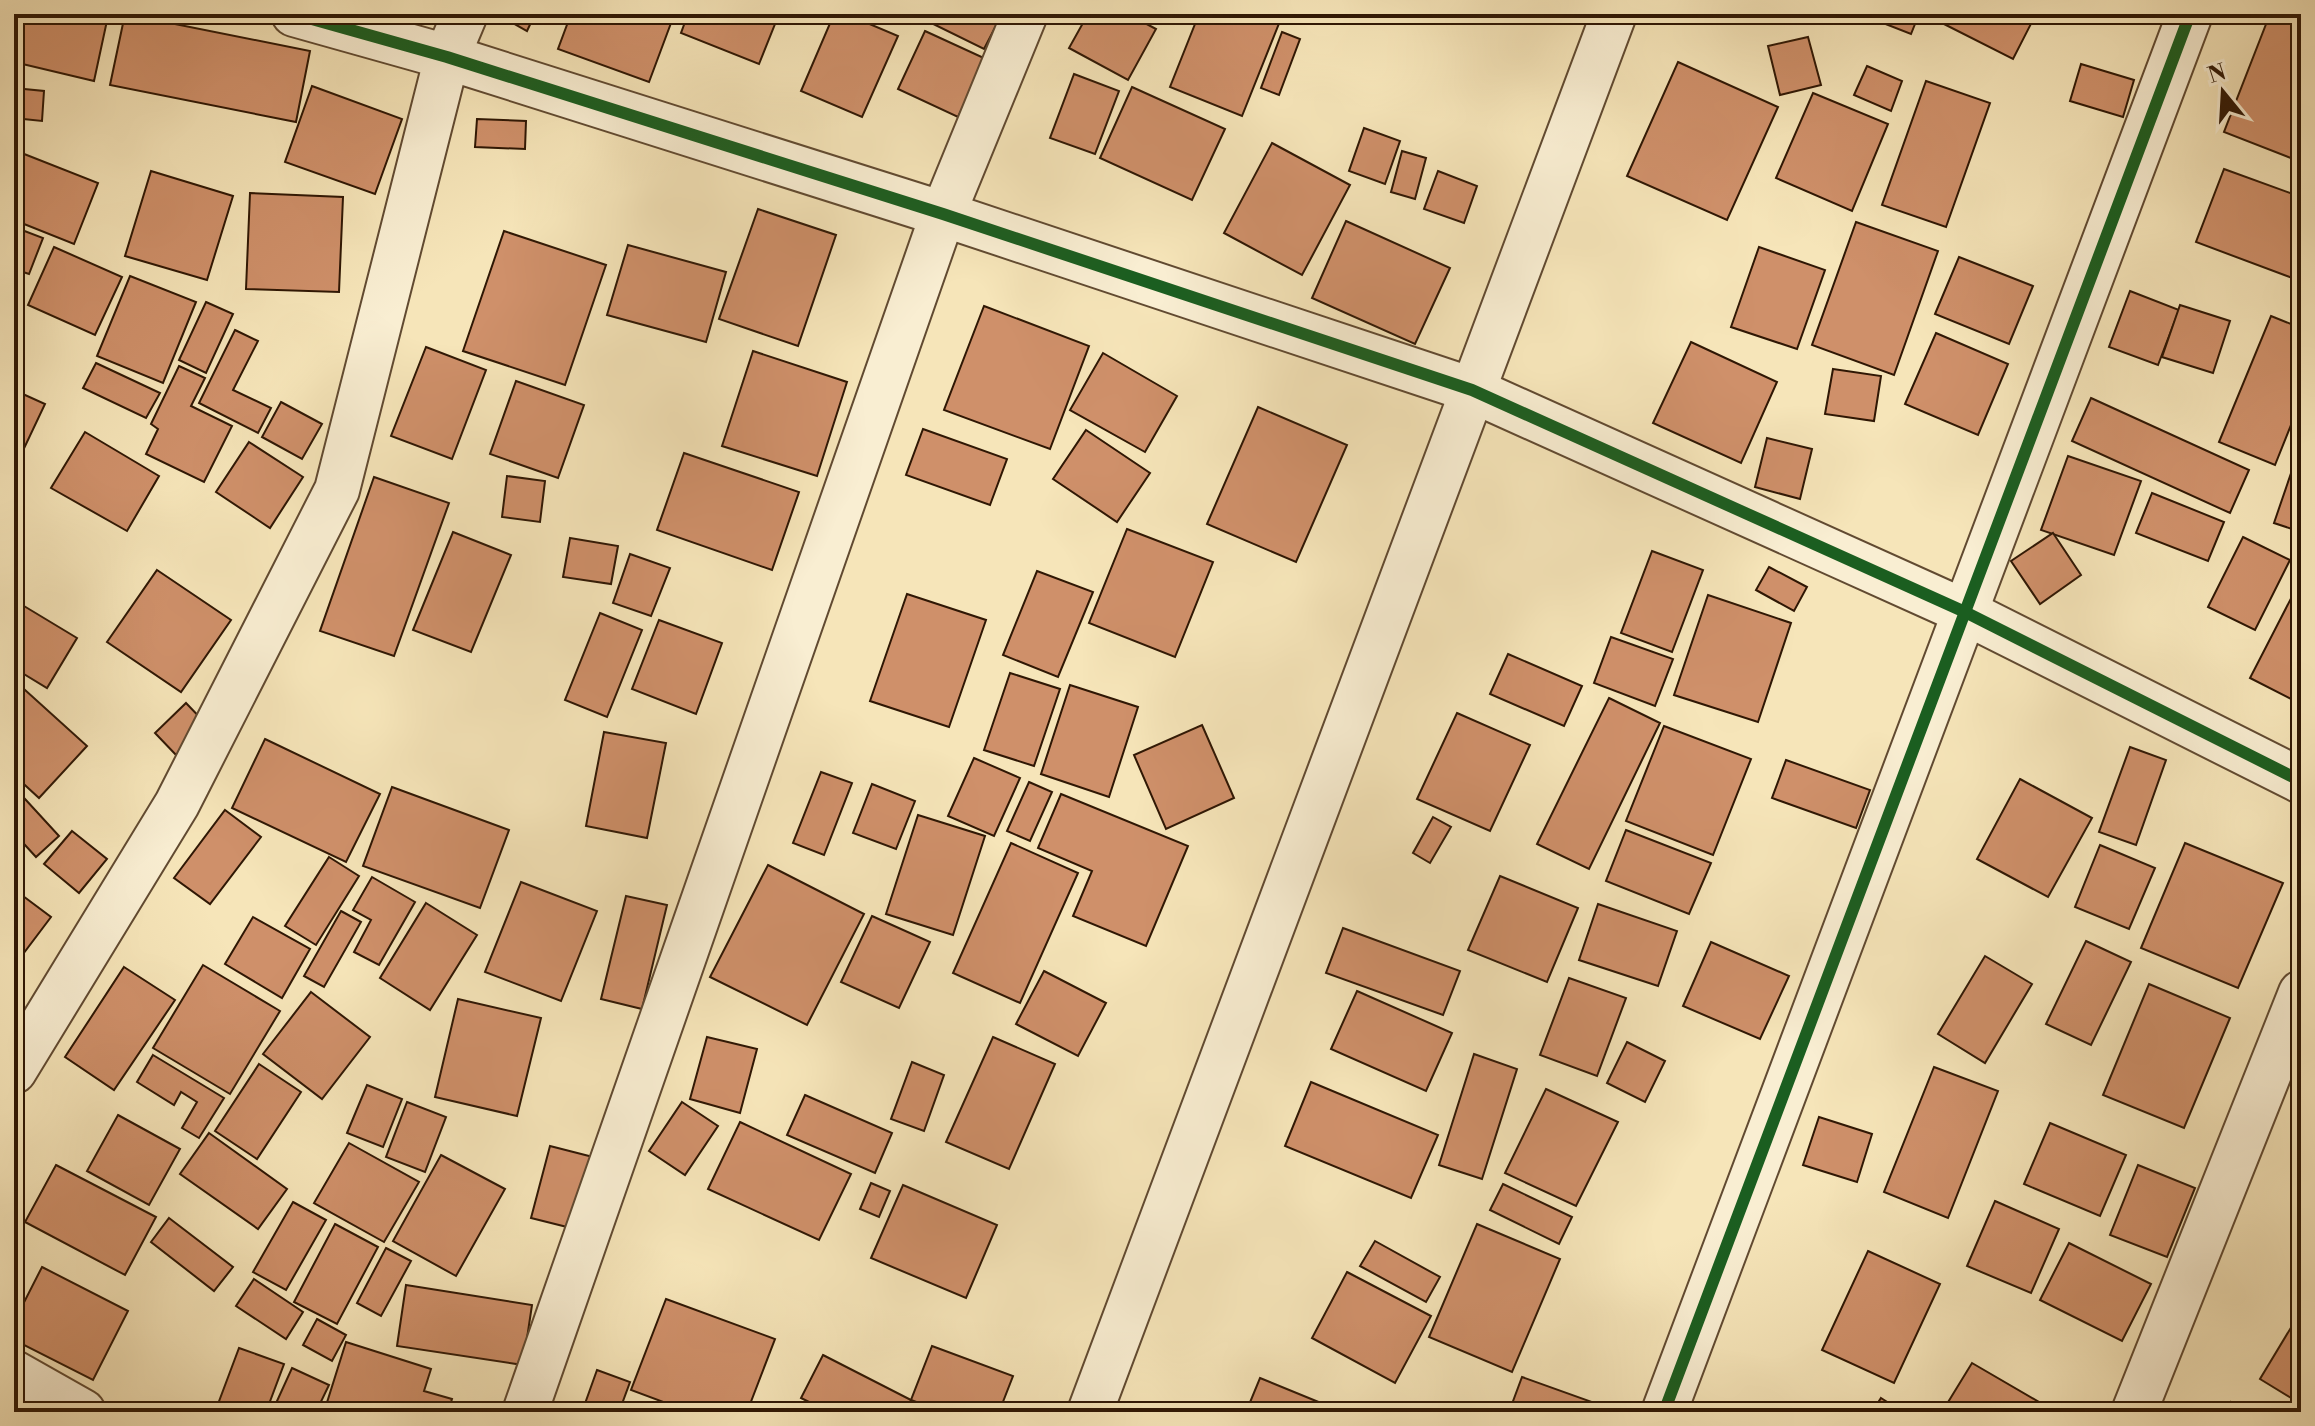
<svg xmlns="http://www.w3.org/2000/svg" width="2315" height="1426" font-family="'Libre Bodoni',serif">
	<rect width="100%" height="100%" fill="#f6e5b9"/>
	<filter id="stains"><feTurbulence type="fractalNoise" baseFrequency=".0025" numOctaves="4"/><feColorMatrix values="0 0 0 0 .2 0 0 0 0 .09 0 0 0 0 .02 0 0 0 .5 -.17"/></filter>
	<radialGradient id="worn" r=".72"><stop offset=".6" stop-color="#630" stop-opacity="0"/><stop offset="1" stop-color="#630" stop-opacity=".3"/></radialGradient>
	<g fill="#cf906a" stroke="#2f1704" stroke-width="2">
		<path d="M22,14L108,16L94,81L14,62Z"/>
		<path d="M125,14L310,51L296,122L110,85Z"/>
		<path d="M497,14H535L527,31Z"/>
		<path d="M571,14L674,15L649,82L558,49Z"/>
		<path d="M688,14H779L759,64L681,33Z"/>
		<path d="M834,14H846L898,36L862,117L801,91Z"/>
		<path d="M913,14H996L1001,16L984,49Z"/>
		<path d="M1088,14H1128L1156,29L1128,80L1069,48Z"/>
		<path d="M1199,14L1282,16L1242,116L1170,87Z"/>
		<path d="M1860,14H1919L1911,34Z"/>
		<path d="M1942,14H2036L2013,59L1938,21Z"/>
		<path d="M2270,14H2301V162L2224,132Z"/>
		<path d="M925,31L986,59L958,117L898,89Z"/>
		<path d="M1282,32L1300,39L1279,95L1261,88Z"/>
		<path d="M1808,37L1821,85L1780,95L1768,46Z"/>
		<path d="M1678,62L1778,107L1727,220L1627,176Z"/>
		<path d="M2081,64L2134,80L2123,117L2070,101Z"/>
		<path d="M1867,66L1902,81L1891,111L1854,95Z"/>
		<path d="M1074,74L1119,91L1095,154L1050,138Z"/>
		<path d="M1926,81L1990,103L1946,227L1882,205Z"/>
		<path d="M312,86L402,119L375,194L285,162Z"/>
		<path d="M1132,87L1225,129L1192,200L1100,158Z"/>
		<path d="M14,88L44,91L42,121L14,118Z"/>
		<path d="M1813,93L1888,124L1852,211L1776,178Z"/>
		<path d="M477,119L526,121L525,149L475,147Z"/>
		<path d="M1364,128L1400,141L1385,184L1349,171Z"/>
		<path d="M1272,143L1350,185L1302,275L1224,233Z"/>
		<path d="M14,150L98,183L74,244L14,220Z"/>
		<path d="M1402,151L1426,158L1415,199L1391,192Z"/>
		<path d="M2224,169L2301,197V262L2295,279L2196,242Z"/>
		<path d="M151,171L233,196L207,280L125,256Z"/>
		<path d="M1438,171L1477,186L1464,223L1424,209Z"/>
		<path d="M250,193L343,197L339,292L246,289Z"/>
		<path d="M758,209L836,235L798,346L719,319Z"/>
		<path d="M1346,221L1450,268L1415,344L1312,298Z"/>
		<path d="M1856,222L1938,251L1894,375L1812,345Z"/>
		<path d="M14,227L43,238L29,274L14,269Z"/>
		<path d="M504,231L606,265L565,385L463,351Z"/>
		<path d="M628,245L726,272L706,342L607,315Z"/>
		<path d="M54,247L122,277L95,335L28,305Z"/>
		<path d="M1759,247L1825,270L1797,349L1731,327Z"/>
		<path d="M1959,257L2033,286L2009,344L1935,314Z"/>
		<path d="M130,276L196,302L163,383L97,356Z"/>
		<path d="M2130,291L2179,310L2158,365L2109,347Z"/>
		<path d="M206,302L233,314L206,373L179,360Z"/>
		<path d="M2180,305L2230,321L2213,373L2162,357Z"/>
		<path d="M984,306L1089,346L1050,449L944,410Z"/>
		<path d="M2271,316L2301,328V400L2275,465L2219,442Z"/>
		<path d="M235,330L258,341L233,390L271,408L258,433L199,403Z"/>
		<path d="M1936,333L2008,364L1978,435L1905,404Z"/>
		<path d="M1691,342L1777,382L1741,463L1653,423Z"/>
		<path d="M426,347L486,370L452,459L391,436Z"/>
		<path d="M753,351L847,382L817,476L722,446Z"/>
		<path d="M1103,353L1177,396L1145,452L1070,410Z"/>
		<path d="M96,363L160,393L146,418L83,388Z"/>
		<path d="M179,366L205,378L191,406L232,426L204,482L146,454L158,429L151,424Z"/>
		<path d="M1833,369L1881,376L1874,421L1825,414Z"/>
		<path d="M516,381L584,405L558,478L490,454Z"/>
		<path d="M14,390L45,404L19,459L14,457Z"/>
		<path d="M2091,398L2249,470L2230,513L2072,441Z"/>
		<path d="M281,402L322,424L302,459L262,437Z"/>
		<path d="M1258,407L1347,445L1296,562L1207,524Z"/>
		<path d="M923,429L1007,459L990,505L906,475Z"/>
		<path d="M1086,430L1150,473L1117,522L1053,479Z"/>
		<path d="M85,432L159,476L127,531L51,488Z"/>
		<path d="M1767,438L1812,449L1800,499L1755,487Z"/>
		<path d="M249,442L303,477L270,528L216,492Z"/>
		<path d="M2301,444V532L2274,523Z"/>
		<path d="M684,453L799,492L772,570L657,530Z"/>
		<path d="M2068,456L2141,481L2114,555L2041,530Z"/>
		<path d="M507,476L545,481L540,522L502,517Z"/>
		<path d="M374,477L449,503L394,656L320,631Z"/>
		<path d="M2152,493L2224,522L2208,561L2136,533Z"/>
		<path d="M1127,529L1213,562L1175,657L1089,623Z"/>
		<path d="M453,532L511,555L471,652L413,630Z"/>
		<path d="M2053,533L2081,575L2040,604L2011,561Z"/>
		<path d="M2243,537L2290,560L2255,630L2208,607Z"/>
		<path d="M570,538L618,546L611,584L563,577Z"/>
		<path d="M1652,551L1703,570L1672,652L1621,633Z"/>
		<path d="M630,554L670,568L651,616L613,603Z"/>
		<path d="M1769,567L1807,587L1794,611L1756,590Z"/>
		<path d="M157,570L231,620L181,692L107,642Z"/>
		<path d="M1037,571L1093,592L1058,677L1003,655Z"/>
		<path d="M2301,579V704L2250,678Z"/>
		<path d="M907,594L986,620L949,727L870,701Z"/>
		<path d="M1708,595L1791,623L1758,722L1674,695Z"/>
		<path d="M14,600L77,638L47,688L14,668Z"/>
		<path d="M600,613L642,630L607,717L565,700Z"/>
		<path d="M659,620L722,643L696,714L632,689Z"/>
		<path d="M1611,637L1673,659L1655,706L1594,683Z"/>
		<path d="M1508,654L1582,686L1564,726L1490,694Z"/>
		<path d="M1010,673L1060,689L1034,766L984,750Z"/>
		<path d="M14,680L87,746L39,798L14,775Z"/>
		<path d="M1070,685L1138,707L1109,797L1041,774Z"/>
		<path d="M1609,698L1660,723L1589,869L1537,844Z"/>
		<path d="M186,703L209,727L178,757L155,733Z"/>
		<path d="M1457,713L1530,745L1490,831L1417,799Z"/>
		<path d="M1202,725L1234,798L1166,829L1134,755Z"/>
		<path d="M1664,726L1751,759L1713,855L1626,821Z"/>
		<path d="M604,732L666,743L647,838L586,826Z"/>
		<path d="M265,739L380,794L346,862L232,808Z"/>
		<path d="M2130,747L2166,760L2136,845L2099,832Z"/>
		<path d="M974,758L1020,778L994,836L948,816Z"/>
		<path d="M1786,760L1870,790L1856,828L1772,798Z"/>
		<path d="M821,772L852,783L824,855L793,843Z"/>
		<path d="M2020,779L2092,818L2048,897L1977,859Z"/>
		<path d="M1029,782L1052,792L1030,841L1007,831Z"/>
		<path d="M872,784L915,801L896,849L853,833Z"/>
		<path d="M14,787L59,836L36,857L14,833Z"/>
		<path d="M392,787L509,830L480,908L363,866Z"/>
		<path d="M1061,794L1188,846L1146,946L1073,916L1092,871L1038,848Z"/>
		<path d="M225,810L261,837L210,904L174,878Z"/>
		<path d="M918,815L985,836L953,935L886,914Z"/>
		<path d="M1433,817L1451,827L1430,863L1413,853Z"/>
		<path d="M1626,830L1711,863L1689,914L1606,881Z"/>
		<path d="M72,831L107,859L79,893L44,864Z"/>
		<path d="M1011,843L1078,873L1020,1003L953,973Z"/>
		<path d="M2185,843L2283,883L2238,988L2141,948Z"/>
		<path d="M2100,845L2155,868L2129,929L2075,907Z"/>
		<path d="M329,857L359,876L316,945L285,926Z"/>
		<path d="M768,865L864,914L807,1025L710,977Z"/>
		<path d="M1500,876L1578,908L1547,982L1468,950Z"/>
		<path d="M372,877L415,902L379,965L354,952L371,920L353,910Z"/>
		<path d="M521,882L597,911L561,1001L485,972Z"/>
		<path d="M19,893L51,917L14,966V899Z"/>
		<path d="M626,896L667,905L642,1009L601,999Z"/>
		<path d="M426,903L477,935L430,1010L380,978Z"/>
		<path d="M1598,904L1677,931L1658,986L1579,960Z"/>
		<path d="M341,911L361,922L324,987L304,976Z"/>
		<path d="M872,916L930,942L899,1008L841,982Z"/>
		<path d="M253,917L310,949L282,998L225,964Z"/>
		<path d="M1343,928L1460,971L1443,1015L1326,973Z"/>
		<path d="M2086,941L2131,962L2091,1045L2046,1024Z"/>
		<path d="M1711,942L1789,976L1760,1039L1683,1006Z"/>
		<path d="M1985,956L2032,984L1985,1063L1938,1034Z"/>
		<path d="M203,965L280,1011L230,1094L153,1048Z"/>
		<path d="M124,967L175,1000L114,1090L65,1057Z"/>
		<path d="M1044,971L1106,1003L1078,1056L1016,1024Z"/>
		<path d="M1569,978L1626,998L1597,1076L1540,1055Z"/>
		<path d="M2149,984L2230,1018L2184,1128L2103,1095Z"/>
		<path d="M1357,991L1452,1033L1426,1091L1331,1049Z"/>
		<path d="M311,992L370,1037L322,1099L263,1054Z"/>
		<path d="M458,999L541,1018L517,1116L435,1097Z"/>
		<path d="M707,1037L757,1049L740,1113L690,1099Z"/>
		<path d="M993,1037L1055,1064L1009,1169L946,1142Z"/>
		<path d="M1627,1042L1665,1061L1645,1102L1607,1083Z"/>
		<path d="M1474,1054L1517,1069L1482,1179L1439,1165Z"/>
		<path d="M153,1055L224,1098L199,1138L182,1128L197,1102L181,1092L174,1105L137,1082Z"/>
		<path d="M912,1062L944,1075L924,1131L891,1119Z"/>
		<path d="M259,1064L301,1092L257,1159L215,1131Z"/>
		<path d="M1934,1067L1998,1091L1948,1218L1884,1192Z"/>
		<path d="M1311,1082L1438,1135L1411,1198L1285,1146Z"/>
		<path d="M367,1085L402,1099L383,1147L347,1133Z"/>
		<path d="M1546,1089L1618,1122L1576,1206L1505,1173Z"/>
		<path d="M805,1095L892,1133L875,1173L787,1135Z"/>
		<path d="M407,1102L446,1117L425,1172L386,1157Z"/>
		<path d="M682,1102L718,1126L685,1175L649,1151Z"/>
		<path d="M118,1115L180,1149L149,1205L87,1171Z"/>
		<path d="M1819,1117L1872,1134L1857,1182L1803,1165Z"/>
		<path d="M740,1122L851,1174L819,1240L708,1189Z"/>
		<path d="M2050,1123L2126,1155L2100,1216L2024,1184Z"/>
		<path d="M209,1133L287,1189L258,1229L180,1174Z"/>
		<path d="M349,1143L419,1182L384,1242L314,1203Z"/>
		<path d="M550,1146L593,1157L575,1229L531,1218Z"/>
		<path d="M441,1155L505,1189L456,1276L393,1241Z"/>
		<path d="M56,1165L156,1217L125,1275L25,1222Z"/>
		<path d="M2138,1165L2195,1188L2167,1257L2110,1235Z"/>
		<path d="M871,1183L890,1191L879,1217L860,1209Z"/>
		<path d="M1503,1184L1572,1217L1559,1244L1490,1210Z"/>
		<path d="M903,1185L997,1225L966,1298L871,1258Z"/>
		<path d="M1995,1201L2059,1229L2031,1293L1967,1266Z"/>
		<path d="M293,1202L326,1220L286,1290L253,1272Z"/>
		<path d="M169,1218L233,1267L214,1291L151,1242Z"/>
		<path d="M335,1224L378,1247L337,1324L294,1302Z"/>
		<path d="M1477,1224L1560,1259L1512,1372L1429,1337Z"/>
		<path d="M1375,1241L1440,1277L1426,1302L1360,1266Z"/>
		<path d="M2069,1243L2151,1284L2122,1341L2040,1300Z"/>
		<path d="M386,1248L411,1261L381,1316L357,1303Z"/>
		<path d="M1868,1251L1940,1284L1894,1383L1822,1350Z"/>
		<path d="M14,1266L23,1271L14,1287Z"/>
		<path d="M42,1267L128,1311L93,1380L14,1340V1322Z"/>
		<path d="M1347,1272L1431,1316L1395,1383L1312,1338Z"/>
		<path d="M254,1279L303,1312L286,1339L236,1306Z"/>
		<path d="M406,1285L532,1305L523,1365L397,1346Z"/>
		<path d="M666,1299L775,1339L747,1412H690L631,1390Z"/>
		<path d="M2301,1311V1404L2260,1379Z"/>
		<path d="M317,1319L346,1335L332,1361L303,1345Z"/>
		<path d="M346,1342L431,1369L424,1391L452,1399L448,1412H324Z"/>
		<path d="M932,1346L1013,1376L999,1412H943L911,1400Z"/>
		<path d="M239,1348L284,1364L266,1412H215Z"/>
		<path d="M823,1355L911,1400L905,1412H829L801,1398Z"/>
		<path d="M1972,1363L2051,1409L2050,1412H1942Z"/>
		<path d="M292,1368L329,1385L316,1412H272Z"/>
		<path d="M597,1370L630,1382L619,1412H582Z"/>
		<path d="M1522,1377L1592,1402L1589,1412H1509Z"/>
		<path d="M1260,1378L1343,1412H1246Z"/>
		<path d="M1881,1398L1903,1412H1872Z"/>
		<path d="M2231,1402L2249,1412H2226Z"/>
	</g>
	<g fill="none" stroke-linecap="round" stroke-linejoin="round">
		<g stroke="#614a31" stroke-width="48">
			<g id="minor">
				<path d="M294,14L447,57L943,214L1472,390L1965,612L2301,781"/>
				<path d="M14,1071L177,804L337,490L447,57L465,14"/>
				<path d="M14,1373L83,1412"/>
				<path d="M525,1412L943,214L1025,14"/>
				<path d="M1090,1412L1614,14"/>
				<path d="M1664,1412L2190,14"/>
				<path d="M2134,1412L2301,993"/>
			</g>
		</g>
		<use href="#minor" stroke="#f9eed2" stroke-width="44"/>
		<g stroke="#f9eed2" stroke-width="17">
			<g id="cycleway">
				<path d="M294,14L447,57L943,214L1472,390L1965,612L2301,781"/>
				<path d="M1664,1412L2190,14"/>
			</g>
		</g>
		<use href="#cycleway" stroke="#1b5e20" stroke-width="12"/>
	</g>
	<rect width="2315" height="1426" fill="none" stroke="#f6e5b9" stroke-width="48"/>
	<rect x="16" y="16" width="2283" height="1394" fill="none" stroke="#2f1704" stroke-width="4"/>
	<rect x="24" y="24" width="2267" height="1378" fill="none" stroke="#2f1704" stroke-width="2"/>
	<g transform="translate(2223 92) rotate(342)" stroke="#f9eed2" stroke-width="6" paint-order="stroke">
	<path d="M0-6L14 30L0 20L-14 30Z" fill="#2f1704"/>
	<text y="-12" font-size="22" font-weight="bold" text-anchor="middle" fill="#2f1704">N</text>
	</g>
	<rect width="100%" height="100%" filter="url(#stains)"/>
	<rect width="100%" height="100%" fill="url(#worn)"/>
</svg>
